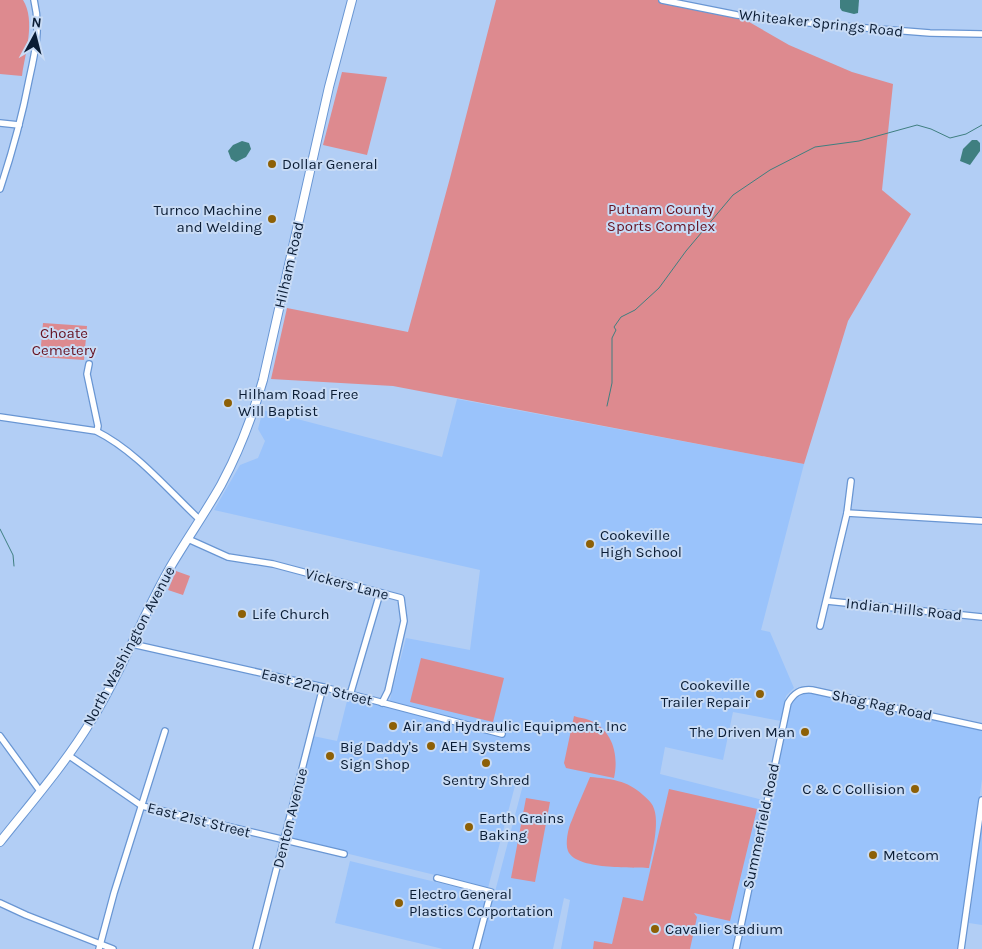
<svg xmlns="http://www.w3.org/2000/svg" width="982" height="949" font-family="Karla,sans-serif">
	<rect width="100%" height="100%" fill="#b2cef5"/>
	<g fill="#9ac3fb">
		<path d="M457,399L804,464L761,630L770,632L794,688L786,696L781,721L733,712L723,760L665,747L660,774L763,800L732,949H561L570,900L564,898L553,949H480L524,781L517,778L488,888L292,840L288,837L313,736L337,741L348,697L503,737L504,730L389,703L406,638L470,650L480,570L214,510L240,465L258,458L265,441L258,429L263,410L442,457Z"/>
		<path d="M808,692L982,729V779L958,949H738L789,708L795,699Z"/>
		<path d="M982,825V925L969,923Z"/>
		<path d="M350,861L480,893L485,897V900L473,949H443L335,923Z"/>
	</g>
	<g fill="#dd8a8f">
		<path d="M0,0H23C36,21 25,53 22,76L0,74Z"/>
		<path d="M496,0H662L737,15L789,45L852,72L893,84L882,190L911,214L848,321L804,464L393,386L271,379L287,308L408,332L450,178Z"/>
		<path d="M342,72L387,77L367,155L323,145Z"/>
		<path d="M43,323L87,326L84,360L40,357Z"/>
		<path d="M176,571L190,576L183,595L168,590Z"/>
		<path d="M421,658L504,678L493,722L410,702Z"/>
		<path d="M574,716C579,718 584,718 589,720C613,730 619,755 614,778L566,768L564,763Z"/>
		<path d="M590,777C611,779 627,780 643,795C646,798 649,800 651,803C662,817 652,852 649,868C632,867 576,870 568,851C565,843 568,828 572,820C577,806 584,792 590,777Z"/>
		<path d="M669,789L757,809L730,921L694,913L697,917L690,949H593L594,941L612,944L623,897L643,901Z"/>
		<path d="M526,798L550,802L535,882L511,878Z"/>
	</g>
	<g fill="#3f7f80">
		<path d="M840,0H859L858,13L854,14L842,11L840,8Z"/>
		<path d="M972,140H977L980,143V151L970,165L960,161L963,149Z"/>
		<path d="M242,141L249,143L251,149L246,157L236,162L231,159L228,151L233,145Z"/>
	</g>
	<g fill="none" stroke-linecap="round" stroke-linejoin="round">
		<g stroke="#3f7f80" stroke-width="1">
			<path d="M607,406L612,383V338L616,330L614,327L621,317L635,310L659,288L686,251L733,195L770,170L815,147L859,141L917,125L931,129L950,138L966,134L982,125"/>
			<path d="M0,529L13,555L14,566"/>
		</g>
		<g stroke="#6996d3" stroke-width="8">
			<g id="street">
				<path d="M662,0L737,15L828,25L930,33L982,34"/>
				<path d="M0,123L19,125"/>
				<path d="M0,189C12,153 22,117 29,80C35,53 41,28 34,0"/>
				<path d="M89,364L87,374L98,426L97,431"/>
				<path d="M0,417L96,431C136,451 167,489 199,519"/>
				<path d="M847,513L982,521"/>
				<path d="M188,539L228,557L273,564L401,598L404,621L388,691L382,703"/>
				<path d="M827,601L982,617"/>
				<path d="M820,626L847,513L851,481"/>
				<path d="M132,644L323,687L502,734"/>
				<path d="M350,695L380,593"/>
				<path d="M0,736L40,791"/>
				<path d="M68,755L142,806L344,854"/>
				<path d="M437,878L491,892L476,949"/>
				<path d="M0,903L26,915L113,949"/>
				<path d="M99,949L114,893L165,731"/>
				<path d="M256,949L323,687"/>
				<path d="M736,949L788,703C794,693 800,689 812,690L982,727"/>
				<path d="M961,949L982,800"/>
			</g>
		</g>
		<g stroke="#6996d3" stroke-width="10">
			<path id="secondary" d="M0,842C31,803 65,764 91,721C122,672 142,616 171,566C187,539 205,513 221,485C240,450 252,418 263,380L329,87L352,0"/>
		</g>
		<use href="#street" stroke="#fff" stroke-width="5.5"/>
		<use href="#secondary" stroke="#fff" stroke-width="8"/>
	</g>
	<g fill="#8d6006" stroke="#c8dbf5" stroke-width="2">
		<circle cx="272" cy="164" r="5"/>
		<circle cx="272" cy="219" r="5"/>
		<circle cx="228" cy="403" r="5"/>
		<circle cx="590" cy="544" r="5"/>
		<circle cx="242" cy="614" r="5"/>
		<circle cx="760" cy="694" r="5"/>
		<circle cx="393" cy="726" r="5"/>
		<circle cx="805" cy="732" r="5"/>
		<circle cx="431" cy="746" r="5"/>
		<circle cx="330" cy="756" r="5"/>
		<circle cx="486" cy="763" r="5"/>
		<circle cx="915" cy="789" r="5"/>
		<circle cx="469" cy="827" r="5"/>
		<circle cx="873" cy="855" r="5"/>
		<circle cx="399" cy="903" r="5"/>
		<circle cx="655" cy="929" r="5"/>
	</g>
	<g text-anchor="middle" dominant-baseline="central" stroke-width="4" stroke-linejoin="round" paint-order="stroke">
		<g font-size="15" fill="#0a1c34" stroke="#c8dbf5">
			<text transform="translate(821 23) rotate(6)">Whiteaker Springs Road</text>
			<text transform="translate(289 265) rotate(-77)">Hilham Road</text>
			<text transform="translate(347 584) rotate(15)">Vickers Lane</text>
			<text transform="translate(904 609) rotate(6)">Indian Hills Road</text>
			<text transform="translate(129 646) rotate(-62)">North Washington Avenue</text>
			<text transform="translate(317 687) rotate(14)">East 22nd Street</text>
			<text transform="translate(882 705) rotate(12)">Shag Rag Road</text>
			<text transform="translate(290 818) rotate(-76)">Denton Avenue</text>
			<text transform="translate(199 820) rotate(14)">East 21st Street</text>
			<text transform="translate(761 826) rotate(-78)">Summerfield Road</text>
		</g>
		<g font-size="15" fill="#0a1c34" stroke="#c8dbf5" text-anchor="start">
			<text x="282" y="164">Dollar General</text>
			<text x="262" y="210" text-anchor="end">Turnco Machine<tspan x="262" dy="17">and Welding</tspan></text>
			<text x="238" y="394">Hilham Road Free<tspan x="238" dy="17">Will Baptist</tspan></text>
			<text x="600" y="535">Cookeville<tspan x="600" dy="17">High School</tspan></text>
			<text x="252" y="614">Life Church</text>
			<text x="750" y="685" text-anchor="end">Cookeville<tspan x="750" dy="17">Trailer Repair</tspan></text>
			<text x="403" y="726">Air and Hydraulic Equipment, Inc</text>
			<text x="795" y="732" text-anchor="end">The Driven Man</text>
			<text x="441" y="746">AEH Systems</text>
			<text x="340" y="747">Big Daddy's<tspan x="340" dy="17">Sign Shop</tspan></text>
			<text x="486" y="780" text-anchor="middle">Sentry Shred</text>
			<text x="905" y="789" text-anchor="end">C &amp; C Collision</text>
			<text x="479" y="818">Earth Grains<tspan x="479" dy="17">Baking</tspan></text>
			<text x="883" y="855">Metcom</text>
			<text x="409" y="894">Electro General<tspan x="409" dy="17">Plastics Corportation</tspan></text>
			<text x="665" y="929">Cavalier Stadium</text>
		</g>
		<g font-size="15" fill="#661221" stroke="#c8dbf5">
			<text x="661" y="209">Putnam County<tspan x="661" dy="17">Sports Complex</tspan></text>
			<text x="64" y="333">Choate<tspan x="64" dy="17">Cemetery</tspan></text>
		</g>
	</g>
	<g transform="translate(35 35) rotate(7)" stroke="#c8dbf5" stroke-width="4" paint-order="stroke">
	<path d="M0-4L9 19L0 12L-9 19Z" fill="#0a1c34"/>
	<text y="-8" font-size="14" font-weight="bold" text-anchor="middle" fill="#0a1c34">N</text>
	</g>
</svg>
